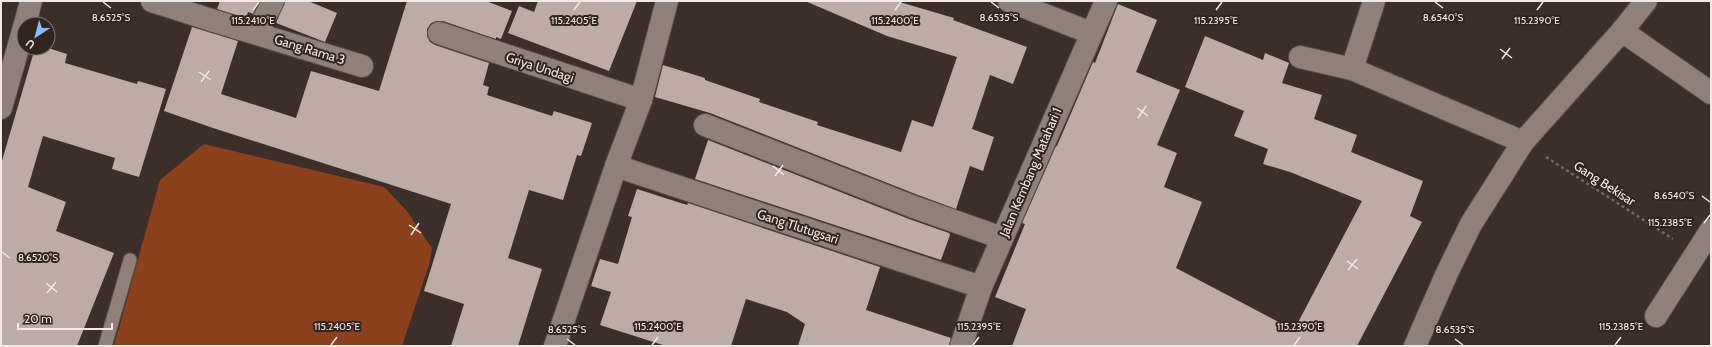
<svg xmlns="http://www.w3.org/2000/svg" width="1712" height="347" font-family="Cabin,sans-serif">
	<rect width="100%" height="100%" fill="#3c2f2a"/>
	<path fill="#8b411c" d="M204,144L384,187L406,210L432,248L430,262L402,346H114L160,180Z"/>
	<g fill="#bcaca5">
		<path d="M220,1H259L253,14L248,12L246,18L217,9Z"/>
		<path d="M285,1H308L337,13L325,42L276,23Z"/>
		<path d="M407,1H486L512,11L501,39L496,37V39L443,21H437L431,23L427,29V36L430,42L435,45L489,63L483,85L489,87L487,95L552,116L554,111L592,123L581,156L577,155L563,200L529,190L508,258L542,269L518,346H451L464,304L424,291L451,204L213,128L164,111L192,27L238,41L221,94L296,118L311,71L379,91Z"/>
		<path d="M538,1H637L609,71L508,33L519,6L534,12Z"/>
		<path d="M805,1H896L954,18L953,20L1027,47L1013,84L990,75L972,129L994,137L983,171L970,166L956,209L918,195L710,113L655,97L663,65L705,78V80L760,99L759,102L818,122L817,125L901,152L912,120L933,127L957,57L887,36Z"/>
		<path d="M1118,4L1157,20L1136,72L1180,90L1157,145L1177,153L1164,187L1202,202L1176,268L1294,330L1362,201L1290,172L1263,164L1268,149L1234,136L1244,111L1185,87L1205,36L1263,60L1265,53L1289,63L1282,83L1322,95L1314,119L1357,135L1351,152L1423,181L1410,216L1422,222L1357,346H1012L1026,309L995,297L1025,224L1022,223L1056,146H1057L1093,62L1095,63Z"/>
		<path d="M35,48H48L67,54L65,63L137,84L138,81L166,89L139,177L112,169L115,158L43,136L28,187L66,202L56,231L114,253L77,346H1V164Z"/>
		<path d="M708,140L909,219L949,233L950,235L941,260L695,179Z"/>
		<path d="M637,189L687,205L688,203L880,267L866,310L951,338L949,346H798L805,324L787,312L746,299L731,346H666L600,325L611,292L591,286L600,259L618,264L632,217L628,216Z"/>
	</g>
	<g fill="none" stroke-linecap="round" stroke-linejoin="round">
		<g stroke="#594e49" stroke-width="15">
			<path id="service" d="M105,346L130,260"/>
		</g>
		<g stroke="#594e49" stroke-width="24">
			<g id="minor">
				<path d="M152,1L211,20L362,66"/>
				<path d="M1009,1L1091,33"/>
				<path d="M25,24L31,1"/>
				<path d="M1622,31L1711,93"/>
				<path d="M257,33L273,1"/>
				<path d="M439,33L641,100"/>
				<path d="M1300,57L1352,69L1523,142"/>
				<path d="M1352,69L1374,1"/>
				<path d="M1,108L24,27"/>
				<path d="M705,125L914,207L1002,238"/>
				<path d="M616,166L981,287"/>
				<path d="M1656,316L1711,230"/>
				<path d="M555,346L616,166L641,100L667,1"/>
				<path d="M961,346L981,287L1106,1"/>
				<path d="M1415,346L1447,273L1471,224L1523,142L1622,31L1646,1"/>
			</g>
		</g>
		<path stroke="#746863" stroke-width="2.5" stroke-dasharray="3 3" stroke-linecap="butt" d="M1546,157L1673,239"/>
		<use href="#service" stroke="#90807a" stroke-width="13"/>
		<use href="#minor" stroke="#90807a" stroke-width="22"/>
	</g>
	<path fill="none" stroke="#f2e9e6" stroke-width="1.5" d="M103,2L111,8M991,2L999,8M1435,2L1443,8M253,10L259,2M574,10L580,2M895,10L901,2M1216,10L1222,2M1537,10L1543,2M1500,49L1512,58M1502,59L1510,48M199,72L211,80M201,82L209,71M1137,108L1148,116M1138,118L1146,106M773,166L784,175M775,176L783,165M1702,196L1710,202M1704,223L1710,215M409,225L421,233M411,235L419,223M2,252L10,258M1347,261L1358,269M1348,270L1357,259M46,283L57,292M47,293L56,282M567,339L575,345M1455,339L1463,345M331,345L337,337M652,345L658,337M973,345L979,337M1294,345L1300,337M1615,345L1621,337"/>
	<g text-anchor="middle" dominant-baseline="central" stroke-width="4" stroke-linejoin="round" paint-order="stroke">
		<g font-size="13" fill="#f2e9e6" stroke="#322520">
			<text transform="translate(310 49) rotate(17)">Gang Rama 3</text>
			<text transform="translate(540 67) rotate(18)">Griya Undagi</text>
			<text transform="translate(1030 172) rotate(-67)">Jalan Kembang Matahari 1</text>
			<text transform="translate(1605 183) rotate(33)">Gang Bekisar</text>
			<text transform="translate(798 226) rotate(18)">Gang Tlutugsari</text>
		</g>
	</g>
	<g font-size="10" text-anchor="middle" fill="#f2e9e6" stroke="#322520" stroke-width="4" stroke-linejoin="round" paint-order="stroke">
		<text x="111" y="21">8.6525°S</text>
		<text x="999" y="21">8.6535°S</text>
		<text x="1443" y="21">8.6540°S</text>
		<text x="253" y="24">115.2410°E</text>
		<text x="574" y="24">115.2405°E</text>
		<text x="1216" y="24">115.2395°E</text>
		<text x="1537" y="24">115.2390°E</text>
		<text x="895" y="24">115.2400°E</text>
		<text x="1674" y="199">8.6540°S</text>
		<text x="1670" y="226">115.2385°E</text>
		<text x="38" y="261">8.6520°S</text>
		<text x="337" y="330">115.2405°E</text>
		<text x="658" y="330">115.2400°E</text>
		<text x="979" y="330">115.2395°E</text>
		<text x="1300" y="330">115.2390°E</text>
		<text x="1621" y="330">115.2385°E</text>
		<text x="567" y="333">8.6525°S</text>
		<text x="1455" y="333">8.6535°S</text>
	</g>
	<rect width="1712" height="347" fill="none" stroke="#f2e9e6" stroke-width="4"/>
	<g transform="translate(36 36) rotate(216)"><circle r="19" fill="#322520" stroke="#7f736f"/>
	<path d="M0-3L7 15L0 10L-7 15Z" fill="#87bbfb"/>
	<text y="-6" font-size="11" font-weight="bold" text-anchor="middle" fill="#f2e9e6">U</text>
	</g>
	<path d="M18 323v6h94v-6" fill="none" stroke="#f2e9e6" stroke-width="2"/>
	<text x="24" y="323" font-size="12" fill="#f2e9e6" stroke="#322520" stroke-width="3" paint-order="stroke">20 m</text>
</svg>
